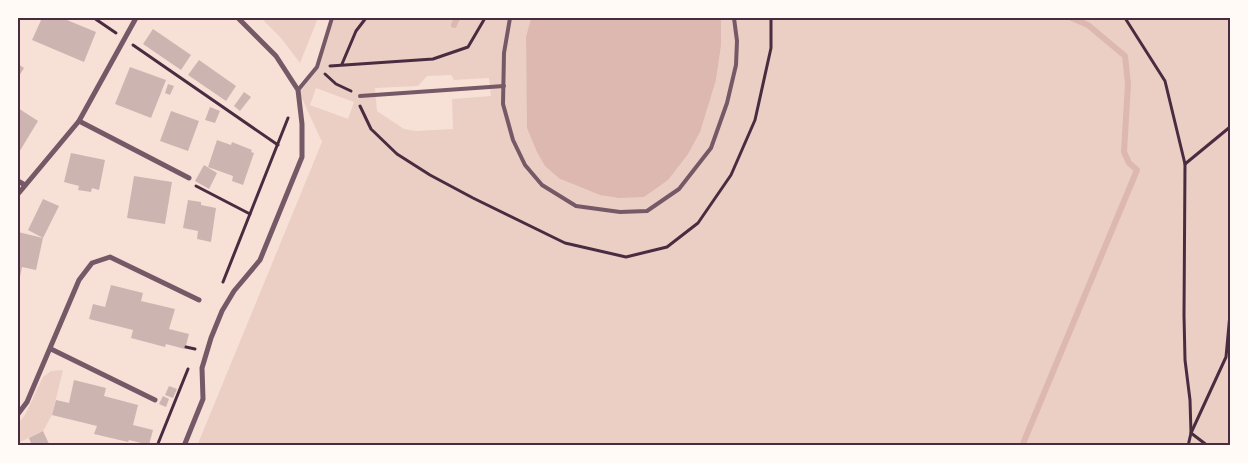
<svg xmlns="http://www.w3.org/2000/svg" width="1248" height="463" font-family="'Varela Round',sans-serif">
	<rect width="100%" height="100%" fill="#f7e1d7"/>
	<g fill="#ebcfc5" fill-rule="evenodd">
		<path d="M261,18H318L300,63L281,38Z"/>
		<path d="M332,18H377C383,20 396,21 402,18H531L526,38L527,88L560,179C593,193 608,198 644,197L716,80L721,46V18H1230V445L197,446L322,142L298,90L317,67ZM451,75L454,80L489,78L491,96L452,99L453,129L416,131L404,129L377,111L375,88L418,86L427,76ZM316,88L354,102L348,119L310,105Z"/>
		<path d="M63,370L52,415L43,431L18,443V424L25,415L43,377L51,371Z"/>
	</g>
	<path fill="#dcb8b0" d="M531,18H721V46L716,80L700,132L688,154L668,180L644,197L619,198L600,195L560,179L545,166L537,152L527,128L526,37Z"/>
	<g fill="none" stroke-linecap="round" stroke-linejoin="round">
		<g stroke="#dcb8b0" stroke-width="6">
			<path d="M454,25L457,18"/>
			<path d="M1022,446L1137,170L1129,163L1124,152L1128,84L1125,56L1088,25L1072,18"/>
		</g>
	</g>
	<g fill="#ccb4b1">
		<path d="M42,18H62L96,32L84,62L32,40Z"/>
		<path d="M153,29L191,55L181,70L143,44Z"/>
		<path d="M199,60L236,86L226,101L188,75Z"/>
		<path d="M18,64L24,68L19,76L18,75Z"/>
		<path d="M130,67L166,80L151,118L115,104Z"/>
		<path d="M168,84L174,86L170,95L165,93Z"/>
		<path d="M244,92L251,97L240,111L234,106Z"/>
		<path d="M210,107L220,111L215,123L205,120Z"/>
		<path d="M18,108L38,121L18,154Z"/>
		<path d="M171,111L199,121L188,151L160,141Z"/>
		<path d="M217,140L231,145L232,142L252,150L251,152L254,153L243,185L232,181L233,176L208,167Z"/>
		<path d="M71,153L105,160L99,190L92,188L91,192L78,190L79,186L64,182Z"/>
		<path d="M204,165L217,173L209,189L195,181Z"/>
		<path d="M134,176L172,182L165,224L127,218Z"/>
		<path d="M43,199L59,206L43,238L36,270L22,267L18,286V232L43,238L28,230Z"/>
		<path d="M188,200L201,202V205L216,208L211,242L197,239L198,231L183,228Z"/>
		<path d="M111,285L143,293L141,301L175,309L169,329L189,334L185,349L166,344L165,347L131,338L133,330L89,319L93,304L105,307Z"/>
		<path d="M74,380L106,388L104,396L138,405L133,425L153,430L149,445L129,440L128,442L94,434L97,426L52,415L56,400L69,403Z"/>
		<path d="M169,386L177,389L173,398L165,395Z"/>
		<path d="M163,396L169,399L166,407L159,404Z"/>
		<path d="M43,431L50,446H32L29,438Z"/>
	</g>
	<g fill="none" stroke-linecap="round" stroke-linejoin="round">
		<g stroke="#4a2c40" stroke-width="3">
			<path d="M94,18L116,33"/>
			<path d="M1125,18L1165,81L1185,164L1184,315L1185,360L1190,400L1191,433L1188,446"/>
			<path d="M133,45L278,145"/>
			<path d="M342,64L356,31L366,18"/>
			<path d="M330,66L433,59L468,47L485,18"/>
			<path d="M325,74L336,84L351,91"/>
			<path d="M360,106L371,129L397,154L430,175L473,198L565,243L626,257L667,247L698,223L731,175L755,120L771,48V18"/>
			<path d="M1185,164L1230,127"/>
			<path d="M196,186L250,214"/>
			<path d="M223,282L288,118"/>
			<path d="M186,347L195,349"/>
			<path d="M157,446L188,369"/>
			<path d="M1208,446L1191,433L1226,357L1230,314"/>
		</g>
		<g stroke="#755966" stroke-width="4">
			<path d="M510,18L504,53L503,104L513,140L525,165L542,185L576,206L620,212L647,211L679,189L711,148L727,103L736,65L737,41L734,18"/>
			<path d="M298,90L317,67L332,18"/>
			<path d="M360,96L504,86"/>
		</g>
		<g stroke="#755966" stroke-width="5">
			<path d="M79,121L189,178"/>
			<path d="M18,181L25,185"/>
			<path d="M18,194L79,121L136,18"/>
			<path d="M51,349L155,400"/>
			<path d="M18,414L27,402L79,280L92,263L110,257L199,300"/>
			<path d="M184,446L203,399L202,368L211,338L222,311L234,291L260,260L302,157V124L298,90L276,56L238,18"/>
		</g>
	</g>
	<rect width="1248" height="463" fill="none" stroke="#fffaf5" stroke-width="38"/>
	<rect x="19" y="19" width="1210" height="425" fill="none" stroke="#4a2c40" stroke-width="2"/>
</svg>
